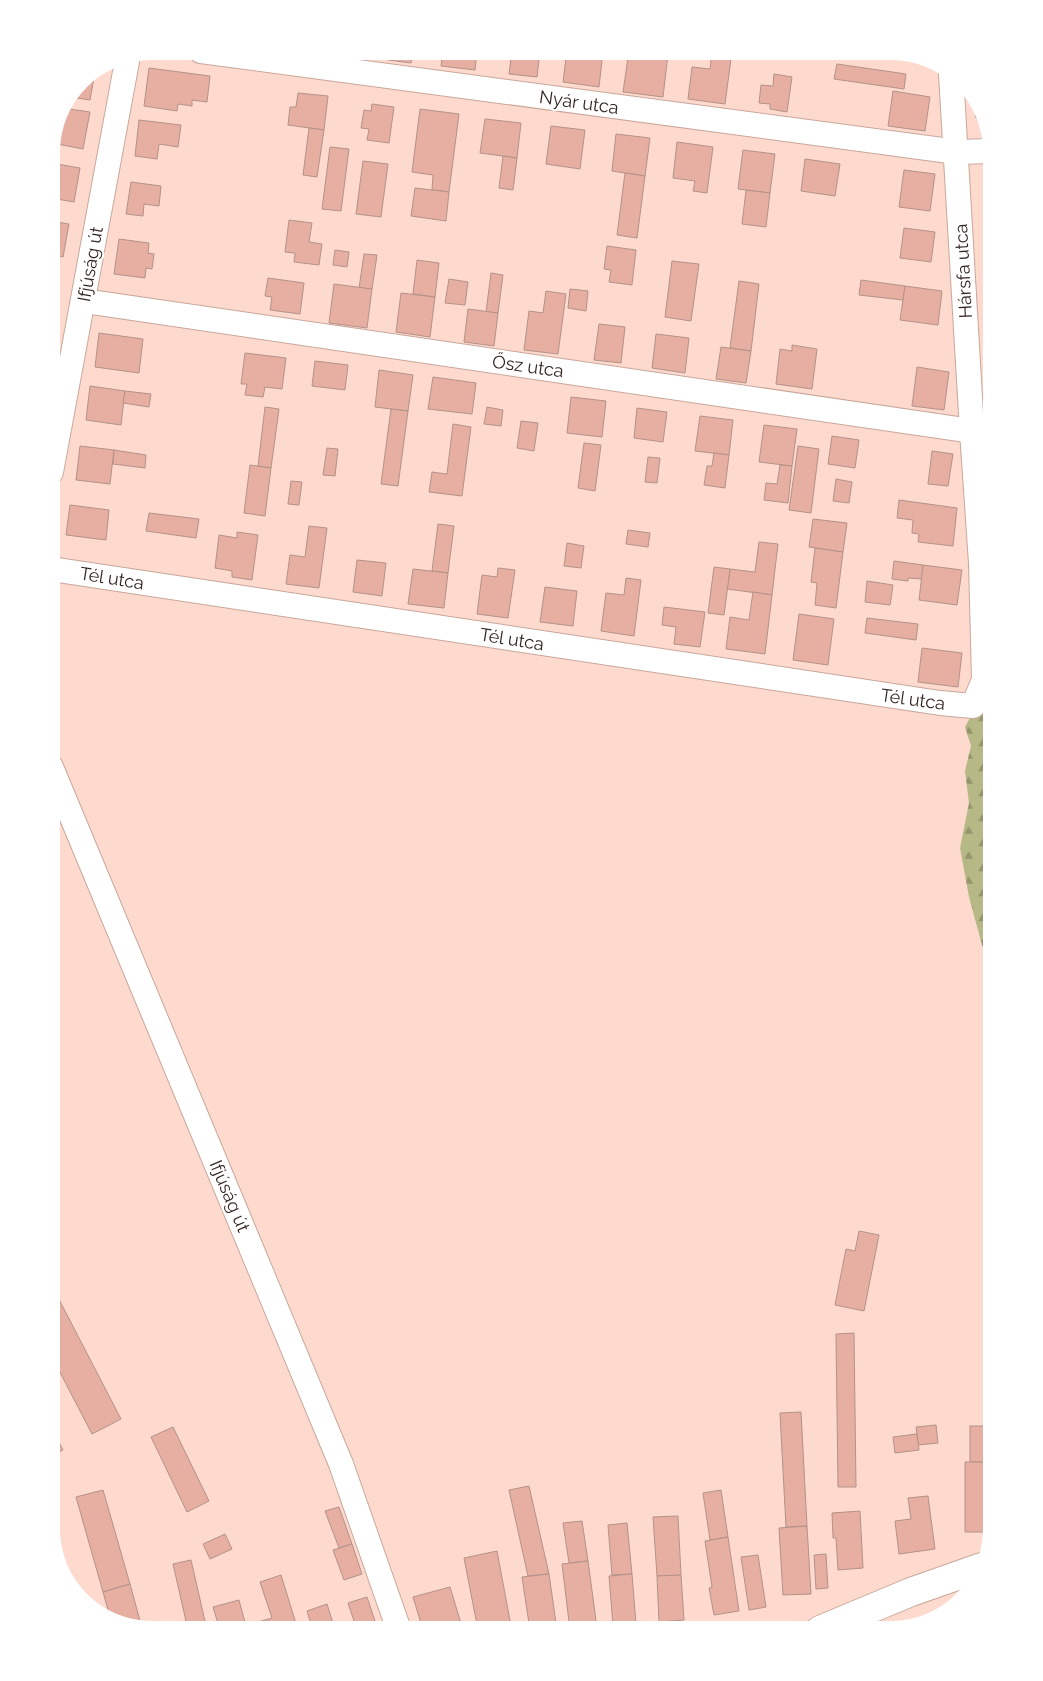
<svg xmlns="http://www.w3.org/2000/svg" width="1043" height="1681" font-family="Raleway,sans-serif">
	<defs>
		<pattern id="forest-firs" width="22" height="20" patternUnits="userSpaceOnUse" patternTransform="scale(1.25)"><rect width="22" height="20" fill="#b6b886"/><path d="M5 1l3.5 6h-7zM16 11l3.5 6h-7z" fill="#95956d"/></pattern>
	</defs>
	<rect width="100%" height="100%" fill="#fddacd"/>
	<path fill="url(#forest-firs)" d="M992,669V969L982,945L969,897L960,848L969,803L965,771L971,746L965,727L981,697Z"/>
	<g fill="#e6afa2" stroke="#b4928a">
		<path d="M313,51H349L348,58L312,53Z"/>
		<path d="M375,51H413L411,63L374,58Z"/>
		<path d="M443,51H477L475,70L441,66Z"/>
		<path d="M512,51H540L537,77L509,74Z"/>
		<path d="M567,51H603L599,87L563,82Z"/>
		<path d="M629,51H650L668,54L663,97L623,92Z"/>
		<path d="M712,51H732L725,104L688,99L692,67L710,69Z"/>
		<path d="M783,51H795L794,59L782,58Z"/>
		<path d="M888,51H898L922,60L887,55Z"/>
		<path d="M837,64L906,74L904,89L834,79Z"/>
		<path d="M149,68L210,76L207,102L192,100V106L178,104L177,111L144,106Z"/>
		<path d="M95,71L90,100L70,97L81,81Z"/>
		<path d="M774,74L792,77L787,112L770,109V104L759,103L761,85L773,86Z"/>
		<path d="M893,91L930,97L925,131L888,126Z"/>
		<path d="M298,93L328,96L324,130L288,125L290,107H296Z"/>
		<path d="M975,101L981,107L984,118H976Z"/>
		<path d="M372,104L394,107L389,143L367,140L369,129L361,128L364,110L371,111Z"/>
		<path d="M63,108L90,112L83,149L52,143L59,113Z"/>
		<path d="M420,109L459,114L449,192L432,190L433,175L412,172Z"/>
		<path d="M485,119L521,123L517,158L480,153Z"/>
		<path d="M139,120L181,125L178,147L159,144L157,159L135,156Z"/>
		<path d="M551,126L585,130L580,169L546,164Z"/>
		<path d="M309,128L324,130L317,177L303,175Z"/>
		<path d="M616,134L650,138L645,176L612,171Z"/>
		<path d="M677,142L713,147L707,193L693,191L695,181L673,178Z"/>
		<path d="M330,147L349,149L341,211L322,209Z"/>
		<path d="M743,150L775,154L770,193L738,189Z"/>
		<path d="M503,156L517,158L513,190L499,188Z"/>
		<path d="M805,159L840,164L835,196L801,191Z"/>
		<path d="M363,161L388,164L381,217L356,214Z"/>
		<path d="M51,163L80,168L74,202L51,198Z"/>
		<path d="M904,170L935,174L930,211L899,207Z"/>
		<path d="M625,173L645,176L637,238L617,235Z"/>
		<path d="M131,182L161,186L159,206L144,204L143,216L126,214Z"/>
		<path d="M415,188L449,192L446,221L411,216Z"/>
		<path d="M746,190L770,193L766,227L742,224Z"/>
		<path d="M289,220L312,223L309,242L322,244L319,265L294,262L295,253L285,252Z"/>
		<path d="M51,221L69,224L63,257L51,254Z"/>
		<path d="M904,228L935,232L931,262L900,258Z"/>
		<path d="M119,239L149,243L148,253L154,254L152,269L146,268L145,278L114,274Z"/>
		<path d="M607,246L636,250L632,285L609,282L611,270L604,269Z"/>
		<path d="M335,250L349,252L347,267L333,265Z"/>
		<path d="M364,254L377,255L372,289L359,288Z"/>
		<path d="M417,260L439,263L435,297L413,294Z"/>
		<path d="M672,261L699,264L691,321L665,317Z"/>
		<path d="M491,273L503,275L498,313L486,312Z"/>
		<path d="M51,277L58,278L51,314Z"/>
		<path d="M268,278L304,283L300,314L270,310L272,297L265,296Z"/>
		<path d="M449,279L468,282L465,305L445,303Z"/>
		<path d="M861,280L905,286L903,300L859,295Z"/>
		<path d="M739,281L759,284L751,351L730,348Z"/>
		<path d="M334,284L372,289L367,328L329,323Z"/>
		<path d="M905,286L942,291L938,325L900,320Z"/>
		<path d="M570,289L588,291L586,311L568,308Z"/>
		<path d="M546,291L566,294L558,354L524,350L529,311L543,313Z"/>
		<path d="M401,293L435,297L430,337L396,332Z"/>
		<path d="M468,309L498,313L494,346L464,342Z"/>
		<path d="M599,324L625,327L621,363L594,360Z"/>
		<path d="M99,333L143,339L139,373L95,367Z"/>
		<path d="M656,334L689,338L685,373L652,368Z"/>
		<path d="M792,345L817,349L812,389L776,384L780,349L792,351Z"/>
		<path d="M721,347L751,351L746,383L716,379Z"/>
		<path d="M245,353L286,358L282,389L265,387L263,397L245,395L247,384H241Z"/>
		<path d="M315,361L348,365L345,390L312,386Z"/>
		<path d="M917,367L949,372L944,410L912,406Z"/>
		<path d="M379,370L413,375L408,411L375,407Z"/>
		<path d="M433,377L476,383L472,414L428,409Z"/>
		<path d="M90,386L125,391L121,425L86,420Z"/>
		<path d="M125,391L151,394L149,407L123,403Z"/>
		<path d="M571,397L606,401L602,437L567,433Z"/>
		<path d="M265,407L279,409L271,468L258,466Z"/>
		<path d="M487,407L503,410L501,426L484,424Z"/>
		<path d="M637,408L667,412L663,442L634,438Z"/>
		<path d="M391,409L408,411L398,486L381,484Z"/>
		<path d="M700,416L733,420L729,455L695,451Z"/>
		<path d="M521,421L538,423L534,451L517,448Z"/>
		<path d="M453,424L471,427L462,496L429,492L432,472L447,474Z"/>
		<path d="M764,425L797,429L792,466L759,462Z"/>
		<path d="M832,436L859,440L855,468L828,464Z"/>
		<path d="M584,443L601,445L595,491L578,488Z"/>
		<path d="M80,446L114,450L110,484L76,480Z"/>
		<path d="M798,446L819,449L811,513L789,510Z"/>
		<path d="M327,448L338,449L335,476L323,475Z"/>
		<path d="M114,450L146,455L145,468L113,464Z"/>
		<path d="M932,451L953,454L948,486L928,484Z"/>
		<path d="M714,453L729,455L725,488L704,485L707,466H712Z"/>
		<path d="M648,457L660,458L657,483L645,482Z"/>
		<path d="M250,465L271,468L265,516L244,513Z"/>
		<path d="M780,465L792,466L788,503L764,500L766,483L777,484Z"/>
		<path d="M836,479L852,482L849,503L833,501Z"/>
		<path d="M291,481L302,482L299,505L288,504Z"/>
		<path d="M899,500L957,508L953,546L918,542L919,534L912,533L913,520L897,518Z"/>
		<path d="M70,505L109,510L106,540L66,535Z"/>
		<path d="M149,513L199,519L196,538L146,531Z"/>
		<path d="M813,519L847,523L843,552L809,547Z"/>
		<path d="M438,524L454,526L448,573L432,571Z"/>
		<path d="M309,526L327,528L319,588L286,584L290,555L305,557Z"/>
		<path d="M628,530L650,533L648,547L626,544Z"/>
		<path d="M237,532L258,535L252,580L232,577V571L215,568L219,535L237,538Z"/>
		<path d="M759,542L778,544L772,595L727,589L730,569L755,572Z"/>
		<path d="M567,543L584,546L581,568L564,566Z"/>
		<path d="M815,548L843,552L836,608L815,605L817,583L811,582Z"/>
		<path d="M357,560L386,563L382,596L353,592Z"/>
		<path d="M894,561L923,565L922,579L908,578V581L892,579Z"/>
		<path d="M923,565L962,570L957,605L919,600Z"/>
		<path d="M714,567L730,569L724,615L708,613Z"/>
		<path d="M498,568L515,570L508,618L477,614L482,575L497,577Z"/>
		<path d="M413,569L448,573L444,608L408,604Z"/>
		<path d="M626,578L641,580L634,636L601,631L606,593L624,595Z"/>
		<path d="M867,581L893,585L890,605L865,602Z"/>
		<path d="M545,587L577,591L573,626L540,622Z"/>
		<path d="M753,592L772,595L765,654L726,649L730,617L749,620Z"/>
		<path d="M664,607L705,612L700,647L674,644L676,627L662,625Z"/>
		<path d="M799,614L834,619L828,665L793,660Z"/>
		<path d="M867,618L918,624L916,640L865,633Z"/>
		<path d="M922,648L962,653L958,687L918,682Z"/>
		<path d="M859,1231L879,1235L864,1311L835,1305L846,1249L855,1251Z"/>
		<path d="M51,1284L121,1419L92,1434L51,1355Z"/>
		<path d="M854,1333L856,1487H838L836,1334Z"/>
		<path d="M801,1412L807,1526L786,1527L780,1413Z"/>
		<path d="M936,1425L938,1443L918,1445L916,1427Z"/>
		<rect x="970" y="1426" width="22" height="36"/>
		<path d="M51,1427L63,1450L51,1456Z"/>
		<path d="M173,1427L209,1501L187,1512L151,1437Z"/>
		<path d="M917,1434L919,1450L895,1453L893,1437Z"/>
		<path d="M965,1462H992L991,1532H965Z"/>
		<path d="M529,1486L549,1574L528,1576L509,1490Z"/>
		<path d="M103,1490L130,1584L103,1592L76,1497Z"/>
		<path d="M721,1490L728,1537L710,1540L703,1493Z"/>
		<path d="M928,1496L935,1549L899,1554L895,1521L911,1519L908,1498Z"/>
		<path d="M339,1507L352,1544L339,1548L325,1511Z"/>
		<path d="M860,1511L863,1568L838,1570L836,1538H833L832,1513Z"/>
		<path d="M678,1516L681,1575L657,1576L653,1517Z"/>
		<path d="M582,1521L588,1561L569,1563L563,1523Z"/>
		<path d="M627,1523L632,1574L612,1575L608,1525Z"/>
		<path d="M807,1526L811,1594L783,1595L779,1528Z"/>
		<path d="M225,1534L232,1549L210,1559L203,1544Z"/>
		<path d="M728,1537L739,1611L714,1615L709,1588L712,1587L705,1541Z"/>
		<path d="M352,1544L362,1574L344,1580L333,1550Z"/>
		<path d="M497,1551L511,1626L507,1627V1630H478L464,1558Z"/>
		<path d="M826,1554L828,1588L816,1589L814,1555Z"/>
		<path d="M758,1555L766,1607L749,1610L741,1557Z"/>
		<path d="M191,1560L207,1630H188L173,1564Z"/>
		<path d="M588,1561L597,1628L570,1630L562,1564Z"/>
		<path d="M549,1574L557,1630H530L522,1577Z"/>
		<path d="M632,1574L636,1624L613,1626L609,1576Z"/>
		<path d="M281,1575L298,1630H261L258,1622L272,1618L260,1582Z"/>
		<path d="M681,1575L684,1620L659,1622L657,1576Z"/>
		<path d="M130,1584L142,1628L110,1617L103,1592Z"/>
		<path d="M450,1587L463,1630H423L413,1597Z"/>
		<path d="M367,1597L378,1630H357L348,1603Z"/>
		<path d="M239,1600L247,1630H220L213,1607Z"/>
		<path d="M327,1604L335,1630H313L307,1611Z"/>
	</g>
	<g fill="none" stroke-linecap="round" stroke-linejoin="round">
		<g stroke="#c9a79b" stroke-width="26">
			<g id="minor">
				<path d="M201,51L957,152L992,151"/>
				<path d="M84,301L972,431"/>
				<path d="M51,472L128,56"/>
				<path d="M51,569L940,703L973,706L984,680L981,563L972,431L951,74"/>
				<path d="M51,767L341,1464L399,1630"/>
			</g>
		</g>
		<g stroke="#c9a79b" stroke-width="30">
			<path id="tertiary" d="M820,1630L911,1592L982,1567"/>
		</g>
		<use href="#minor" stroke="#fff" stroke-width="24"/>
		<use href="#tertiary" stroke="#fff" stroke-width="28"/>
	</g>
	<g text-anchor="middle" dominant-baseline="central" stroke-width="4.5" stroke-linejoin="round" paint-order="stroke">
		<g font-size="18" fill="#322520" stroke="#fff">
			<text transform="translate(579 102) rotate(8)">Nyár utca</text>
			<text transform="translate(90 264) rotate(-80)">Ifjúság út</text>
			<text transform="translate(963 271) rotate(-93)">Hársfa utca</text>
			<text transform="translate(528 366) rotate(8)">Ősz utca</text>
			<text transform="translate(112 578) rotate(9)">Tél utca</text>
			<text transform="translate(512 639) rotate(9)">Tél utca</text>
			<text transform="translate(913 699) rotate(8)">Tél utca</text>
			<text transform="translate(230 1196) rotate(67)">Ifjúság út</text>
		</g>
	</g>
	<path d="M0 0H1043V1681H0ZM152 60H891A92 92 0 0 1 983 152V1529A92 92 0 0 1 891 1621H152A92 92 0 0 1 60 1529V152A92 92 0 0 1 152 60Z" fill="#fff" fill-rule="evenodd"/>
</svg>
